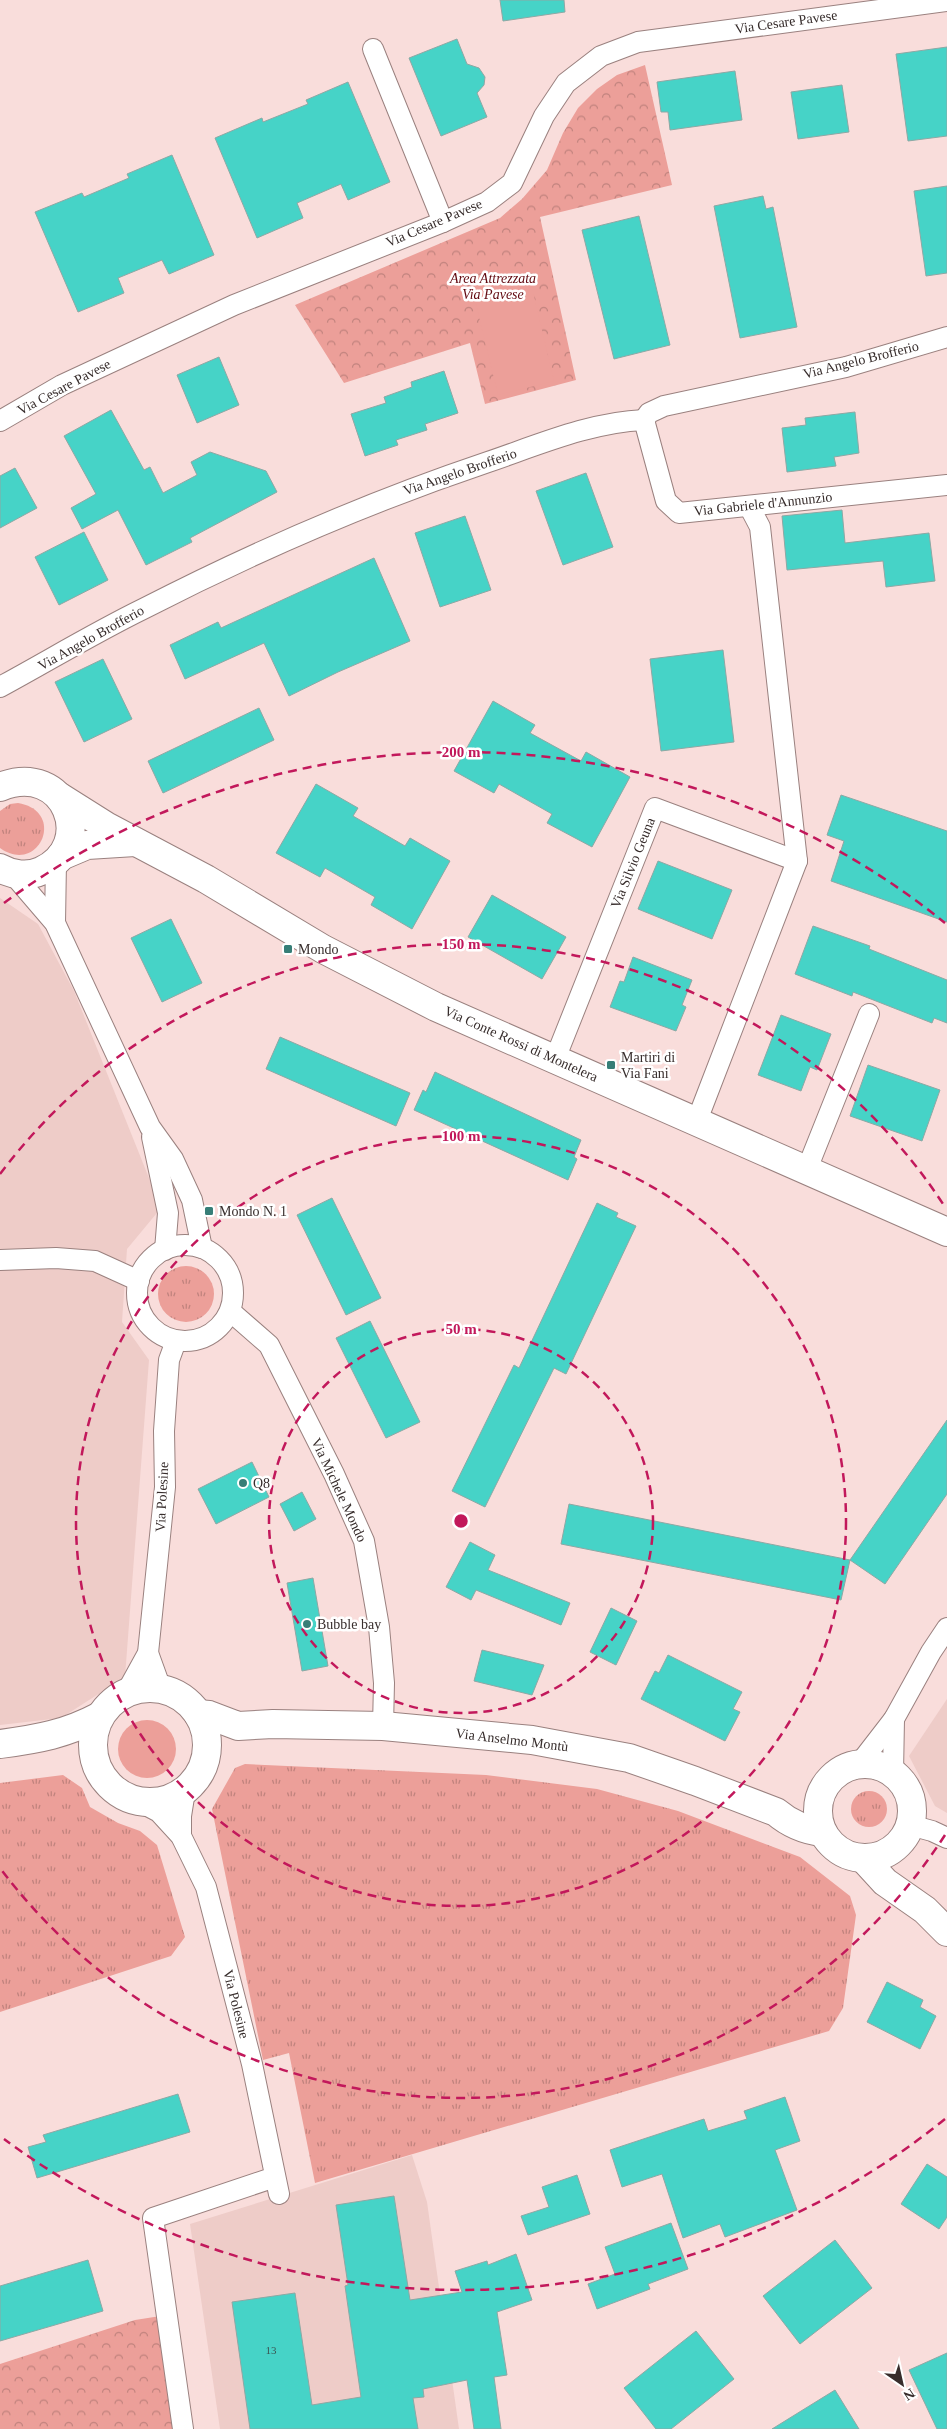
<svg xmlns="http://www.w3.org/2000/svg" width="947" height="2429" font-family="Georgia,serif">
	<defs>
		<pattern id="grass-tufts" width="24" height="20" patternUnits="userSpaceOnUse" patternTransform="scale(1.25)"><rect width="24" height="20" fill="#ec9f99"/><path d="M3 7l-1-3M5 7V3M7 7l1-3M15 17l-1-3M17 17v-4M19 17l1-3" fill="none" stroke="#c0827d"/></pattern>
		<pattern id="park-crowns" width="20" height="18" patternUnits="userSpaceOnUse" patternTransform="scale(1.25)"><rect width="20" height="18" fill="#ec9f99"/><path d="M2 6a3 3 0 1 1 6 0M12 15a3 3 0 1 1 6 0" fill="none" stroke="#c0827d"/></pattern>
	</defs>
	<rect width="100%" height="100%" fill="#f9dddb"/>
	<g fill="#eeccc8">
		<path d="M0,898L38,924L74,991L161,1208L127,1249L122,1322L149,1360L125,1677L61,1718L0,1725Z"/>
		<path d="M947,1699V1813L935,1806L909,1756Z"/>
		<path d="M412,2155L427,2202L459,2429H220L190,2224Z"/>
	</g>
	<g fill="url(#grass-tufts)">
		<path d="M18,803C67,811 39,876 0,848V811L10,804Z"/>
		<circle cx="186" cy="1294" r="28"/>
		<path d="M245,1764L486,1775L597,1789L678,1811L800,1857L850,1896L856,1915L843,2008L829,2031L315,2183L289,2053L263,2060L212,1809L235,1768Z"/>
		<path d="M63,1775L82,1788L90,1807L118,1823L140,1831L157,1845L185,1937L171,1956L0,2012V1783Z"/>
		<circle cx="869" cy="1809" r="18"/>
	</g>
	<g fill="url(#park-crowns)">
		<path d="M645,65L672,185L540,217L576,380L485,404L470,343L344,383L295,305L500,218L522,199L547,170L563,133L578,108L597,89L617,75Z"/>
		<path d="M167,2315L183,2429H0V2364L135,2320Z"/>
	</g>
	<g fill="#ec9f99">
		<path d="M527,266L554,381L498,395L470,280Z"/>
		<circle cx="147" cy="1749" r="29"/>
	</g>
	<g fill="#46d3c7" stroke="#8da8a4">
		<path d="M500,0H564L565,12L503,21Z"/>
		<path d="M457,39L467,64L479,68L485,77L484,85L477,93L487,117L441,136L409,58Z"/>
		<path d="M947,47V136L908,141L896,54Z"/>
		<path d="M735,71L742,120L670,130L668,112H661L657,82Z"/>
		<path d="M348,82L390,182L348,200L341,184L297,203L303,218L257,238L215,138L262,118L263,122L308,104L306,100Z"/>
		<path d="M842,85L849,132L798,139L791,92Z"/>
		<path d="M172,155L214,255L169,274L162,260L118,278L124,293L78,312L35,212L82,193L84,197L129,178L127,174Z"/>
		<path d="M947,186V273L926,276L914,191Z"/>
		<path d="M763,196L766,209L773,207L797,327L740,338L714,206Z"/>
		<path d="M639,216L670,345L614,359L582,230Z"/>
		<path d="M219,357L239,405L197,423L177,375Z"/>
		<path d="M444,371L458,413L425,424L427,430L396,440L398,445L365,456L351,414L386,403L384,397L412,387L411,382Z"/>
		<path d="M111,410L144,470L150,467L163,493L197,475L191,462L210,452L266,471L277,492L190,538L192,542L146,565L118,510L82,529L71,508L96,494L64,436Z"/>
		<path d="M855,412L859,453L834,457L836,466L787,472L782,428L806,425L805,418Z"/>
		<path d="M15,468L37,508L0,528V476Z"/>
		<path d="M586,473L613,547L563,565L536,491Z"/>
		<path d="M842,510L845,543L929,533L935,581L886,587L883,561L787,570L782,516Z"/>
		<path d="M465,516L491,590L440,607L415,533Z"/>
		<path d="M84,532L108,580L59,605L35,557Z"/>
		<path d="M374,558L410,641L338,672L289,696L264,643L185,679L170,645L218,622L221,628Z"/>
		<path d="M723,650L734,742L661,751L650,659Z"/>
		<path d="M103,659L132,719L84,742L55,682Z"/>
		<path d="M493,701L535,725L530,733L581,761L586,752L630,777L592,847L547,823L552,814L499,784L494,793L454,771Z"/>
		<path d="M259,708L274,740L163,793L148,761Z"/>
		<path d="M316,784L358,808L353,816L405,846L410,838L450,861L412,929L371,905L375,897L325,868L320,877L276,853Z"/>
		<path d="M841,795L947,831V922L831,881L844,841L827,835Z"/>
		<path d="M658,861L732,890L712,939L638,909Z"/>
		<path d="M492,895L566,937L542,979L468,937Z"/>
		<path d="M171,919L202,983L162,1002L131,938Z"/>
		<path d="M813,926L870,946L869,949L947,980V1023L934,1018L932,1023L853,992L852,996L795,974Z"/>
		<path d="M633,957L692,980L682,1005L686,1007L676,1031L610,1007L620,981L624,982Z"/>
		<path d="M781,1015L831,1034L817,1070L810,1067L801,1091L758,1075Z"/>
		<path d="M280,1037L410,1093L396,1126L266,1069Z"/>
		<path d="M868,1065L940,1090L922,1141L850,1116Z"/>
		<path d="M435,1072L581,1140L574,1157L577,1159L568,1180L414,1110L423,1090L426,1092Z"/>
		<path d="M332,1198L381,1298L346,1315L297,1215Z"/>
		<path d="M597,1203L618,1213L616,1217L636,1226L566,1374L554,1368L485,1507L452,1491L514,1365L519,1368Z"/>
		<path d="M370,1321L420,1422L386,1438L336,1338Z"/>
		<path d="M947,1420V1494L885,1584L850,1560Z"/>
		<path d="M252,1462L269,1497L216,1524L198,1489Z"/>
		<path d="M302,1492L316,1519L294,1531L280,1504Z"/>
		<path d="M569,1504L850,1560L841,1600L561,1544Z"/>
		<path d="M470,1542L495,1555L488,1570L570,1603L561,1625L476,1590L471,1600L446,1587Z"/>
		<path d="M313,1578L328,1666L302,1671L287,1583Z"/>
		<path d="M611,1608L637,1621L616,1665L590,1652Z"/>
		<path d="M482,1650L544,1665L532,1695L474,1681Z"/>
		<path d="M668,1655L742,1692L733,1709L740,1712L725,1741L641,1699L655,1671L659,1673Z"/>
		<path d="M887,1982L923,2000L920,2007L936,2016L920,2049L867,2022Z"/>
		<path d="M178,2094L190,2132L37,2178L28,2147L46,2142L43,2135Z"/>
		<path d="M785,2097L800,2141L775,2150L797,2210L725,2237L720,2224L683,2238L662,2174L622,2187L610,2150L704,2119L708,2131L747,2119L744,2111Z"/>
		<path d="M927,2164L947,2177V2217L939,2229L901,2204Z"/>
		<path d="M577,2175L590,2214L528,2235L521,2216L549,2207L542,2187Z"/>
		<path d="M394,2196L410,2300L462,2292L455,2271L487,2261L488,2265L516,2254L532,2300L497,2312L507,2375L494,2377L501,2429H474L467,2380L423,2389L424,2397L413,2398L418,2429H250L232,2302L295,2293L312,2405L361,2397L345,2286L348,2285L336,2205Z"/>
		<path d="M671,2223L688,2269L648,2284L650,2289L597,2309L588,2284L615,2274L605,2247Z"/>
		<path d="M835,2240L872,2288L800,2344L763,2296Z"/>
		<path d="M88,2260L103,2311L0,2341V2286Z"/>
		<path d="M696,2331L734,2379L671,2429H656L624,2388Z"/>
		<path d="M947,2353V2429H937L909,2370Z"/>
		<path d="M835,2390L859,2429H772Z"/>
	</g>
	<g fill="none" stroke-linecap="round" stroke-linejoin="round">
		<g stroke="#9a817f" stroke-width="22">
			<g id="street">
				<path d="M373,49L443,222"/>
				<path d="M644,420L666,501L679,513L947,485"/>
				<path d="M644,420L649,413L664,406L846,367L947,337"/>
				<path d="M0,421L62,385L234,305L443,222L487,202L512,183L544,116L566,83L601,56L638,42L947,1"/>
				<path d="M0,687C48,661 94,633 143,609C254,552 369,502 488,462C538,445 591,422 644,420"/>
				<path d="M13,874L55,923L150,1127L173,1159L192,1200L202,1248"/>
				<path d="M55,923L56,861"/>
				<path d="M555,1059L655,808L797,861"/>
				<path d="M696,1123L797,861L760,527L749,506"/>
				<path d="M152,1137L168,1213L165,1250"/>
				<path d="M807,1169L869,1014"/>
				<circle cx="185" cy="1293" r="48"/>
				<path d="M0,1260L56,1258L95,1261L139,1281"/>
				<path d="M230,1311L269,1345L334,1474L364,1541L379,1627L384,1683L383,1726"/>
				<path d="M148,1653L161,1689"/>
				<path d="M126,1693L148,1653L165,1487L164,1431L169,1360L176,1341"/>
				<path d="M860,1763L894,1719L931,1652L947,1628"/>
				<path d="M893,1773L894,1719"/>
				<path d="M140,1802L159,1812L181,1836L206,1887L252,2064L279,2194"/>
				<path d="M910,1825L932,1831L947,1838"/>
				<path d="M181,1836V1816L185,1791"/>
				<path d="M183,2429L153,2218L275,2177"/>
			</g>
		</g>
		<g stroke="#9a817f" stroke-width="30">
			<g id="secondary">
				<path d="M0,787C66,760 98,846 41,871C28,877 12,875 0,868"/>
				<path d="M60,797L106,826L206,879L323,949L436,1007L947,1232"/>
				<path d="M61,856L87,845L135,842"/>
				<circle cx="150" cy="1745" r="57"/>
				<path d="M198,1714L209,1715L238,1726L273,1724L383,1726L532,1740L629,1758L695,1781L776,1812C789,1823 805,1830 822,1832"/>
				<path d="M0,1744C38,1739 66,1734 100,1716"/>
				<circle cx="865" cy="1811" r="47"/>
				<path d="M863,1858L885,1882L925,1910L947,1932"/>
			</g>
		</g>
		<use href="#street" stroke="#fff" stroke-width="20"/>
		<use href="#secondary" stroke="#fff" stroke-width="28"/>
	</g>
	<g fill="none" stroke="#c2185b" stroke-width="2.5" stroke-dasharray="9 6">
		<circle cx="461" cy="1521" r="192"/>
		<circle cx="461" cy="1521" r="385"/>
		<path d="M945 1835A577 577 0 0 1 0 1868M0 1174A577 577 0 0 1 945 1207"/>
		<path d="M945 2119A769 769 0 0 1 4 2139M4 903A769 769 0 0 1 945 923"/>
	</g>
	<g fill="#377e77" stroke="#fff" stroke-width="2">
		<rect x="283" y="944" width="10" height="10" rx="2.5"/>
		<rect x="606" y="1060" width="10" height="10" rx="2.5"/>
		<rect x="204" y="1206" width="10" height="10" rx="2.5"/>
		<circle cx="243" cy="1483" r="5"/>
		<circle cx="307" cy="1624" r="5"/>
	</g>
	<g text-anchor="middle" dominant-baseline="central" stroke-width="5" stroke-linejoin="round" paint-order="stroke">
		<g font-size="11" fill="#3b5653">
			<text x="271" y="2350">13</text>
		</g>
		<g font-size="14" fill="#372d2c" stroke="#fff">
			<text transform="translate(786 22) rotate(-8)">Via Cesare Pavese</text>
			<text transform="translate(434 223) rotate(-23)">Via Cesare Pavese</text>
			<text transform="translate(861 360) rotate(-14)">Via Angelo Brofferio</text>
			<text transform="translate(64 387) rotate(-28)">Via Cesare Pavese</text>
			<text transform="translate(460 472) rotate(-19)">Via Angelo Brofferio</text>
			<text transform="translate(763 504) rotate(-6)">Via Gabriele d'Annunzio</text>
			<text transform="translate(91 638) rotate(-29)">Via Angelo Brofferio</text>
			<text transform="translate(633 863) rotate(-68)">Via Silvio Geuna</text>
			<text transform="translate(521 1044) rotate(24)">Via Conte Rossi di Montelera</text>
			<text transform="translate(339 1490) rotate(65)">Via Michele Mondo</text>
			<text transform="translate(162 1497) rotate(-87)">Via Polesine</text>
			<text transform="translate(512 1740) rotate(7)">Via Anselmo Montù</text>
			<text transform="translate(236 2004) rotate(76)">Via Polesine</text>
		</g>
		<g font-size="14" font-style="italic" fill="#620910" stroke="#fff">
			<text x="493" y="278">Area Attrezzata<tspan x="493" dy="16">Via Pavese</tspan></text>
		</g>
		<g font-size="14" fill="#372d2c" stroke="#fff" text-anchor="start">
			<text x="298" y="949">Mondo</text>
			<text x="621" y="1057">Martiri di<tspan x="621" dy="16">Via Fani</tspan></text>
			<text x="219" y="1211">Mondo N. 1</text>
			<text x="253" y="1483">Q8</text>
			<text x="317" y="1624">Bubble bay</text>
		</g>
	</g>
	<circle cx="461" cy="1521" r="8" fill="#c2185b" stroke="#fff" stroke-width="2.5"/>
	<g font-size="15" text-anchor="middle" font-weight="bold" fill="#c2185b" stroke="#fff" stroke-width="5" stroke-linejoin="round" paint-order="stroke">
		<text x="461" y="757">200 m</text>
		<text x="461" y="949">150 m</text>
		<text x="461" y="1141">100 m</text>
		<text x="461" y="1334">50 m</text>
	</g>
	<g transform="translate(902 2384) rotate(146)" stroke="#ffffff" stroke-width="4" paint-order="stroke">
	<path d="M0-4L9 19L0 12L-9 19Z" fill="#372d2c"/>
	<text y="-8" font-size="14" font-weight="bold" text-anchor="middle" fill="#372d2c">N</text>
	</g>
</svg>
